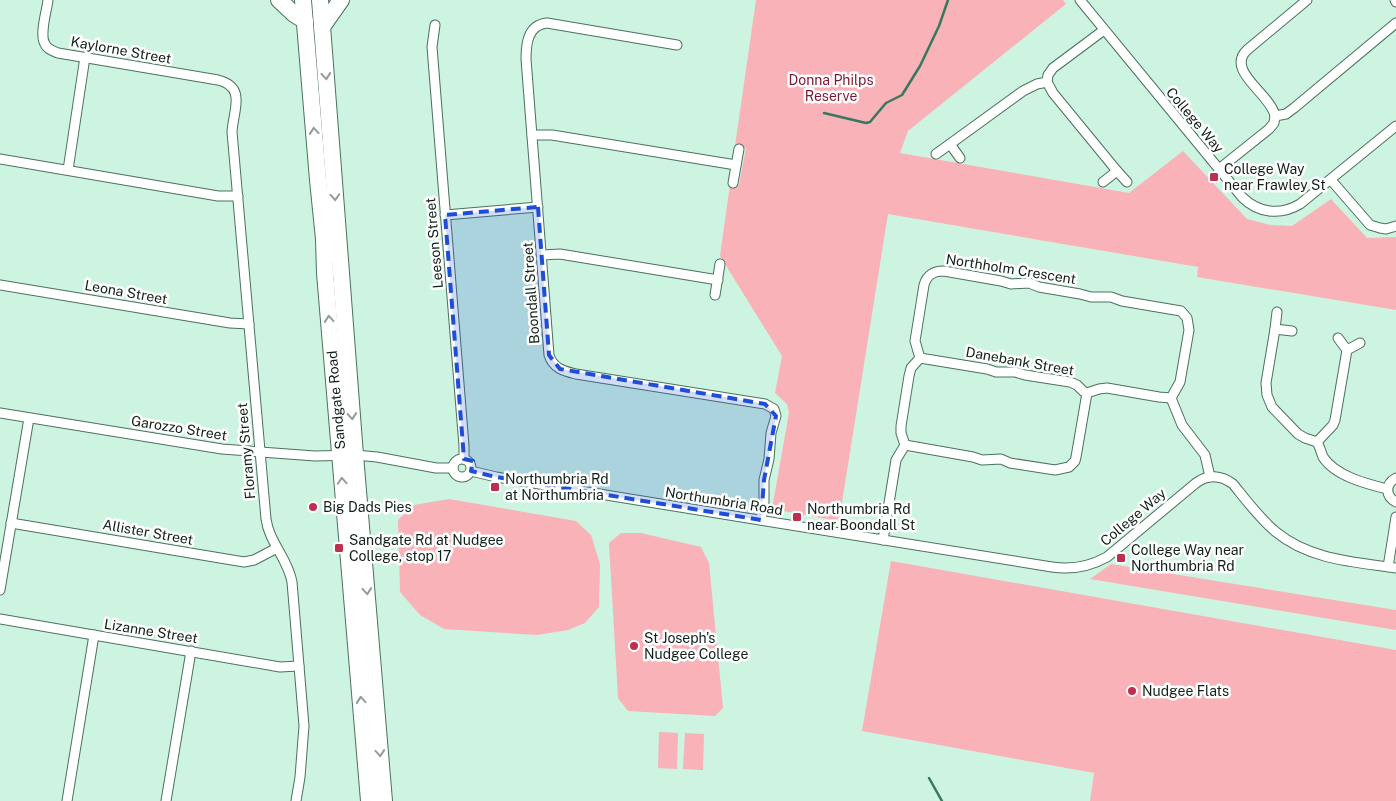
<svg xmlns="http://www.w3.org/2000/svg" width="1396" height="801" font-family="'Public Sans',sans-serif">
	<rect width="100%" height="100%" fill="#cdf4e0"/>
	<g fill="#f8b2b8">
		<path d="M756,0H1063L1066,4L908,131L900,153L1129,193L1183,151L1247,219L1270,225L1292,226L1331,199L1367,238L1396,237V310L1197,277L1198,267L888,214L839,521L772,509L789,413L787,404L775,393L782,356L720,256L730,185H739L746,148L735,146Z"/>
		<path d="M449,499L576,521L591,535L600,564L599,607L585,623L568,630L537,635L444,629L420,615L400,592L398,520L414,505Z"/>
		<path d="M621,533H641L701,547L709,563L723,708L715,716L628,711L618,698L609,543Z"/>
		<path d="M891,561L1396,650V801H1090L1094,773L862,731Z"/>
		<path d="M1111,564L1396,610V630L1090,579Z"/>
		<path d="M659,732L678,733L677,769L658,768Z"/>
		<path d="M685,733L704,734L703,770L683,769Z"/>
	</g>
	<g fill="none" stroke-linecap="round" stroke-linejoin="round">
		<g stroke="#36795c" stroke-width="2.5">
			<path d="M824,113L866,123L870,122L886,103L902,95L907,87L920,66L939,26L948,0"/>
			<path d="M929,778L942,801"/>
		</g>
		<g stroke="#4d705f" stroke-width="11">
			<g id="street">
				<path d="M48,0C47,10 39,35 45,44C47,49 53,51 58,53L218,80C247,87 233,111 232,132L266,519C269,542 288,559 292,582L304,726L300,777L296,801"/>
				<path d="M1080,0L1242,197C1258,213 1280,216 1300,204L1396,126"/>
				<path d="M1395,0L1396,2"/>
				<path d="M435,25L432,47L464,446V459"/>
				<path d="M677,45L547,23C528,25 526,43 526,59L549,355C553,368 563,371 576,374L765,404L774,409L776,416L771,433L769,459L764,480V502L761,520"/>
				<path d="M1047,82L1053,93L1117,171"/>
				<path d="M1275,116C1271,94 1225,71 1247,50L1307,0"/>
				<path d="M532,135H552L736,165"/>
				<path d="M950,144L1023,91L1037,84L1047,82L1048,75L1053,68L1104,30"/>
				<path d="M936,154L950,144L960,158"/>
				<path d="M0,159L218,196H238"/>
				<path d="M1219,169L1269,129L1274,123L1275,116L1286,114L1294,108L1396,23"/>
				<path d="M68,170L85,57"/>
				<path d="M1331,180L1370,225L1380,228L1386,229L1396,226"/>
				<path d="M1103,182L1117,171L1127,182"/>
				<path d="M733,183L739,149"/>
				<path d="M445,215L538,207"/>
				<path d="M542,255L560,254L718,280"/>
				<path d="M0,285L230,323L249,324"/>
				<path d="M715,295L720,264"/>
				<path d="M1277,312L1275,329L1292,331"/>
				<path d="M1275,329L1266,383L1267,395L1272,407L1298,434L1305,438L1317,442C1320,447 1321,452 1323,457C1335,476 1367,484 1387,489"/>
				<path d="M1338,338L1347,350L1360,343"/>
				<path d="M920,358L987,369L996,372H1015L1025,375L1070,382L1077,385L1083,391L1087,393L1099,389L1107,388L1159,397L1171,398"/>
				<path d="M0,413L222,449L315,456L355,455L377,457L436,468H453"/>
				<path d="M1317,442L1333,425L1335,420L1347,350"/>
				<path d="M905,445L973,457L982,460L1001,459L1010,463L1055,470L1069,467L1075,461L1076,457L1087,393"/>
				<circle cx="462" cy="468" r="9"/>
				<path d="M471,471L496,477C681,508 867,537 1052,567C1072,570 1089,567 1107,557L1196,483C1208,474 1221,475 1233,484C1246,500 1260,519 1276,532C1310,560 1355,562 1396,568"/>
				<path d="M1396,478C1385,484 1385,496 1396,502"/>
				<path d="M11,523L244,562L254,560L277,548"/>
				<path d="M883,540L896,460L905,445L901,433V426L909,376L911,368L920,358L915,341L924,285C927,275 933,271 944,271L1001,281L1011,284L1029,283L1039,287L1080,294L1091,297H1111L1122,301L1181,311L1187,318L1189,330L1180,382L1171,398L1182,425L1205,455L1210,477"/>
				<path d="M1388,567L1396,517"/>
				<path d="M0,590L29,418"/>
				<path d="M0,619L280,667L299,666"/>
				<path d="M67,801L94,635"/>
				<path d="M166,801L191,651"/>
			</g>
		</g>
		<g stroke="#4d705f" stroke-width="18">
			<g id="highway">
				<path d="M279,0L294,14L305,21"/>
				<path d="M303,0L318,180L324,239L325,273L369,801"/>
				<path d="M320,0L355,455L384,801"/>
				<path d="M322,27L341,0"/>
			</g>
		</g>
		<use href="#street" stroke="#fff" stroke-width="9"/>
		<use href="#highway" stroke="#fff" stroke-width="16"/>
	</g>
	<defs><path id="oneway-chevron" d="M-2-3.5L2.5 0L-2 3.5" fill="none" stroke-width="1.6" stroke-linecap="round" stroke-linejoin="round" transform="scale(1.25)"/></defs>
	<g stroke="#949b98">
		<use href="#oneway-chevron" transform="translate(326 76) rotate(85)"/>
		<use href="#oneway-chevron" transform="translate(314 131) rotate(-95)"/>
		<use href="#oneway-chevron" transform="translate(335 197) rotate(86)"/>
		<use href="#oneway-chevron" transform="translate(329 319) rotate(-95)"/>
		<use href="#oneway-chevron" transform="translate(352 416) rotate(85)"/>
		<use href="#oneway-chevron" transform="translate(342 481) rotate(-94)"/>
		<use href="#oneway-chevron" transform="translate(367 591) rotate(85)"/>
		<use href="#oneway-chevron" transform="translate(361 700) rotate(-95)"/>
		<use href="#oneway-chevron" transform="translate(380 753) rotate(85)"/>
	</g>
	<path fill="#1d4ed8" fill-opacity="0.2" stroke="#1d4ed8" stroke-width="4" stroke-dasharray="10 6" stroke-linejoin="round" d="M538,207L549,355L560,369L765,404L776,416L764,480L761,520L496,477L471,471L473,461L464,459L445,215Z"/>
	<g fill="#be2e4e" stroke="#fff" stroke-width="2">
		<rect x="1209" y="172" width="10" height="10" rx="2.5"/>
		<rect x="490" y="482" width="10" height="10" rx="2.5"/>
		<circle cx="313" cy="507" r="5"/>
		<rect x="792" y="512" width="10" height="10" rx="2.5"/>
		<rect x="334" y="543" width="10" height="10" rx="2.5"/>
		<rect x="1116" y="553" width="10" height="10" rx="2.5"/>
		<circle cx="634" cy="646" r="5"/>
		<circle cx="1132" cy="691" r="5"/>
	</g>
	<g text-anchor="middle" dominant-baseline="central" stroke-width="5" stroke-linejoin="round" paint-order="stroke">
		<g font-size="14" fill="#112019" stroke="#fff">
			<text transform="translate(121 50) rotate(10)">Kaylorne Street</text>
			<text transform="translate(1195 120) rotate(50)">College Way</text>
			<text transform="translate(434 243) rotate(-95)">Leeson Street</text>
			<text transform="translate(1011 269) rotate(9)">Northholm Crescent</text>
			<text transform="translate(126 292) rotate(10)">Leona Street</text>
			<text transform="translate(531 293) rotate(-94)">Boondall Street</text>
			<text transform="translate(1020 361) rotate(10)">Danebank Street</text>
			<text transform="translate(336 400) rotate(-95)">Sandgate Road</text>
			<text transform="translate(179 428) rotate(9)">Garozzo Street</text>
			<text transform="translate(246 451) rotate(-95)">Floramy Street</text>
			<text transform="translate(724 501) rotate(9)">Northumbria Road</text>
			<text transform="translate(1133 517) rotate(-40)">College Way</text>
			<text transform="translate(148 532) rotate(10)">Allister Street</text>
			<text transform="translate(151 631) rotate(9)">Lizanne Street</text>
		</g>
		<g font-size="14" fill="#7d1930" stroke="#fff">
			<text x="831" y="80">Donna Philps<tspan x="831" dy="16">Reserve</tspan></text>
		</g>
		<g font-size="14" fill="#112019" stroke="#fff" text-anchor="start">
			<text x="1224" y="169">College Way<tspan x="1224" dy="16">near Frawley St</tspan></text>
			<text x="505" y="479">Northumbria Rd<tspan x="505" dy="16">at Northumbria</tspan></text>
			<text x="323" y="507">Big Dads Pies</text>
			<text x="807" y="509">Northumbria Rd<tspan x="807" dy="16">near Boondall St</tspan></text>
			<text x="349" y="540">Sandgate Rd at Nudgee<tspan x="349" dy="16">College, stop 17</tspan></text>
			<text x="1131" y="550">College Way near<tspan x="1131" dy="16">Northumbria Rd</tspan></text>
			<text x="644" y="638">St Joseph's<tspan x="644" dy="16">Nudgee College</tspan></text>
			<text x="1142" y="691">Nudgee Flats</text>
		</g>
	</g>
</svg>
